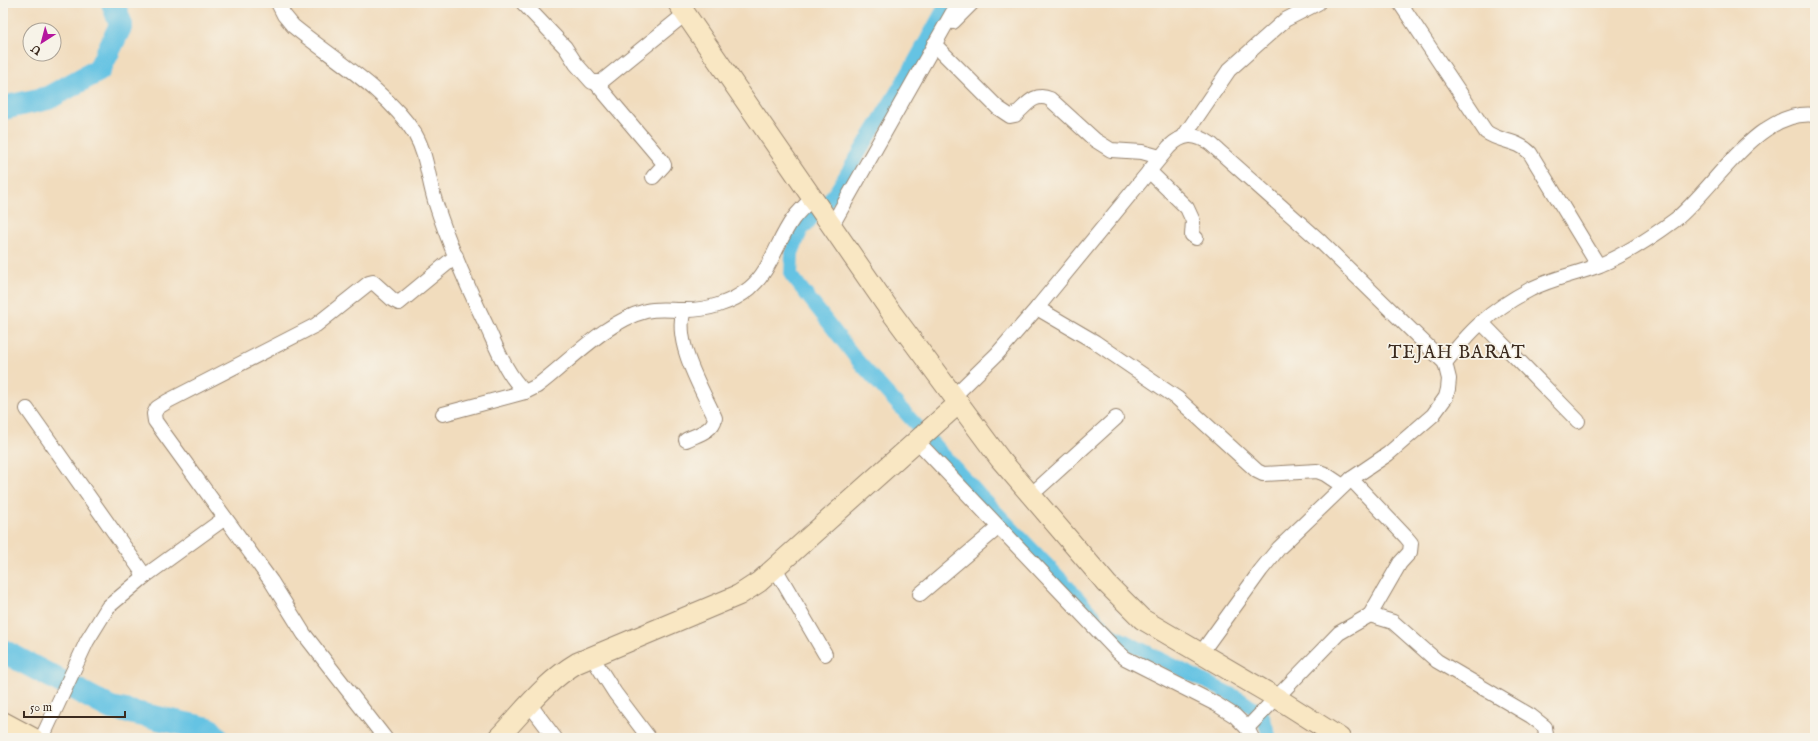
<svg xmlns="http://www.w3.org/2000/svg" width="1818" height="741" font-family="'IM FELL English',serif">
	<rect width="100%" height="100%" fill="#f7f3e8"/>
	<filter id="ink" filterUnits="userSpaceOnUse"><feTurbulence type="fractalNoise" baseFrequency=".025" numOctaves="2"/><feDisplacementMap in="SourceGraphic" scale="8" xChannelSelector="R" yChannelSelector="G"/><feConvolveMatrix kernelMatrix="1 2 1 2 8 2 1 2 1" color-interpolation-filters="sRGB"/></filter>
	<filter id="wash" filterUnits="userSpaceOnUse"><feTurbulence type="fractalNoise" baseFrequency=".012" numOctaves="4" result="noise"/><feDisplacementMap in="SourceGraphic" scale="16" xChannelSelector="R" yChannelSelector="G"/><feGaussianBlur stdDeviation="0.9" result="paint"/><feColorMatrix in="noise" values="0 0 0 0 0 0 0 0 0 0 0 0 0 0 0 0 0 1.4 0 .05"/><feComposite in="paint" operator="in"/></filter>
	<g filter="url(#wash)">
		<rect width="100%" height="100%" fill="#f1dcbd"/>
		<g fill="none" stroke-linecap="round" stroke-linejoin="round">
			<path stroke="#65c3e3" stroke-width="14" d="M947,3L907,75L836,191L801,231L792,253L791,275L858,361L978,493L1061,579L1109,633L1240,699L1262,714L1270,738"/>
			<g stroke="#65c3e3" stroke-width="24">
				<path d="M3,108L48,98L99,70L121,25L113,3"/>
				<path d="M3,651L111,708L209,729L217,738"/>
			</g>
		</g>
	</g>
	<g filter="url(#ink)">
		<g fill="none" stroke-linecap="round" stroke-linejoin="round">
			<g stroke="#96836e" stroke-width="16">
				<g id="street">
					<path d="M278,3L284,15L293,26C332,58 388,91 415,134C427,155 428,178 435,201C449,245 468,288 488,329C498,351 507,375 525,392L537,386C569,362 606,321 646,311C658,308 670,310 682,310C706,311 732,303 750,288C771,270 777,241 793,219C798,212 805,206 811,199"/>
					<path d="M523,3L565,47L576,64L592,82H601L685,14"/>
					<path d="M1400,3L1486,132C1500,142 1518,140 1530,153L1598,265"/>
					<path d="M953,22L972,3"/>
					<path d="M934,44L998,108L1010,116L1015,115C1027,105 1034,92 1050,99L1095,140L1111,150L1142,152L1160,157"/>
					<path d="M596,83L662,161L664,165L653,177"/>
					<path d="M1184,136L1229,70L1285,20L1318,3"/>
					<path d="M1149,171L1187,208L1193,221L1192,235L1196,238"/>
					<path d="M831,227L958,3"/>
					<path d="M1037,308L1095,342L1177,398L1257,471L1263,474L1317,471L1325,474L1343,486"/>
					<path d="M684,310C673,342 702,389 715,418C713,431 696,435 686,440"/>
					<path d="M1481,322L1578,421"/>
					<path d="M1445,363C1456,349 1467,335 1481,323C1495,310 1514,298 1531,289C1553,278 1577,274 1600,265C1626,254 1652,237 1675,220C1715,188 1758,108 1815,115"/>
					<path d="M954,396L997,354L1037,308L1169,147C1183,133 1195,133 1211,144L1320,241L1445,363L1449,379L1448,389L1446,397L1433,415L1388,454L1351,479L1279,548L1261,570L1201,653"/>
					<path d="M27,409L145,576"/>
					<path d="M443,414L525,392"/>
					<path d="M917,441L1117,651L1125,658L1216,704L1235,716L1247,728L1252,738"/>
					<path d="M1031,495L1116,418"/>
					<path d="M775,568L825,654"/>
					<path d="M920,594L999,527"/>
					<path d="M1370,615L1393,622L1437,661L1531,716L1545,727L1546,735L1544,738"/>
					<path d="M592,657L615,693L649,738"/>
					<path d="M530,705L555,738"/>
					<path d="M1247,728L1339,633L1370,615L1400,563L1410,552L1411,543L1406,537L1351,479"/>
					<path d="M42,738L87,641L108,607L145,576L225,518"/>
					<path d="M385,738L304,634L271,581L155,421L154,414L157,408L168,401L316,325L369,283L373,282L393,300L399,303L456,256"/>
				</g>
			</g>
			<g stroke="#96836e" stroke-width="22">
				<g id="secondary">
					<path d="M678,3L891,312L1000,459L1107,584L1142,619L1277,698L1340,738"/>
					<path d="M3,722L33,738"/>
					<path d="M498,738C524,711 545,682 577,663L739,595L759,582L959,403"/>
				</g>
			</g>
			<use href="#street" stroke="#fff" stroke-width="14"/>
			<use href="#secondary" stroke="#f9e7c3" stroke-width="20"/>
		</g>
	</g>
	<g text-anchor="middle" dominant-baseline="central" stroke-width="3.5" stroke-linejoin="round" paint-order="stroke">
		<g font-size="18" letter-spacing="1" fill="#3b2a1e" stroke="#f7f3e8">
			<text x="1457" y="353">TEJAH BARAT</text>
		</g>
	</g>
	<rect width="1818" height="741" fill="none" stroke="#f7f3e8" stroke-width="16"/>
	<g transform="translate(42 42) rotate(216)"><circle r="19" fill="#f7f3e8" stroke="#aca397"/>
	<path d="M0-3L7 15L0 10L-7 15Z" fill="#b5179e"/>
	<text y="-6" font-size="11" font-weight="bold" text-anchor="middle" fill="#3b2a1e">U</text>
	</g>
	<path d="M24 711v6h101v-6" fill="none" stroke="#3b2a1e" stroke-width="2"/>
	<text x="30" y="711" font-size="12" fill="#3b2a1e" stroke="#f7f3e8" stroke-width="3" paint-order="stroke">50 m</text>
</svg>
